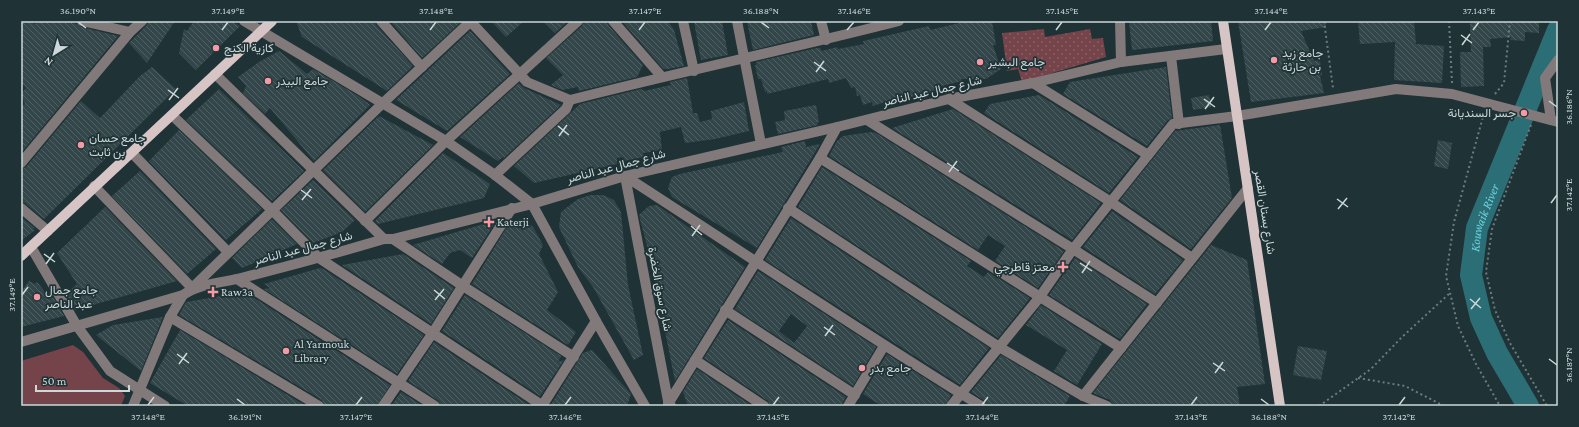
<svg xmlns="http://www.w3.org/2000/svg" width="1579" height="427" font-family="'Crimson Pro',Vazirmatn,serif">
	<defs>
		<pattern id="grass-dots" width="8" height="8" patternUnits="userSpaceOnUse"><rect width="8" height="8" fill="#75444a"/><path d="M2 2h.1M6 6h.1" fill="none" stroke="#875e64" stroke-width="1.8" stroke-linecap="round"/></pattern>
		<pattern id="building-back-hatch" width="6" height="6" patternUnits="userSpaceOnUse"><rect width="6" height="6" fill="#33474a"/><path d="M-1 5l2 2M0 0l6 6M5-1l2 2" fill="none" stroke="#4f6164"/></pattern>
	</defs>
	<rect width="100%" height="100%" fill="#1f3235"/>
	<path fill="url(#grass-dots)" d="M1044,29L1045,37L1090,29L1092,39L1103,38L1106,57L1022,82L1018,69L1007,71L1002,33Z"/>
	<path fill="#75444a" d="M73,345L83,352L103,378L119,388L125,396L121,406H21V361Z"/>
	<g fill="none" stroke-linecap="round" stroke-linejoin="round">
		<path stroke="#2b6e75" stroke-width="22" id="s1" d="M1528,406L1497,353L1481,318L1471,275L1477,228L1558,30"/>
	</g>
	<g fill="url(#building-back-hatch)" fill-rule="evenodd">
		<path d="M21,21H31L34,24L43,21H65L77,24L81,27L118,36L21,153V106L25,104L21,94L26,88L21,82Z"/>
		<path d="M149,21H175L147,63L129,43L146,26Z"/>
		<path d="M194,21H231L240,26L196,70L179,53L184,29L187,31Z"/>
		<path d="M296,21H375L376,25L413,66L387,91L302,37Z"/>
		<path d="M390,21H460L461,22L422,58Z"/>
		<path d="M491,21H524L506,37Z"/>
		<path d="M543,21H568L555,33Z"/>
		<path d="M584,21H607L608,25L643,65L637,77L579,91L578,87L562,90L551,85L563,75L546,58L582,26Z"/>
		<path d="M622,21H668L674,30L684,66L668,69H663Z"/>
		<path d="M700,21H722L728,55L701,60L694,22Z"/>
		<path d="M747,21H811L814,35L753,50Z"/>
		<path d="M968,21H992L996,45H993L1001,69L986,79H961L962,81L938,87L939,90L911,97L910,94L873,106L872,102L863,105L860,95L857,96L855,87L851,88L846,78L829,83L828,79L767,94V91L765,92L761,79H758L755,65H756V62L817,48H820L822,51L837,47L838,49L864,44L863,41L929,26L930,30Z"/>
		<path d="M1129,21H1211L1213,41L1132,50Z"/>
		<path d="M1238,21H1326V27L1301,31L1314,61L1320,60L1322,75L1320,76L1324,93L1251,102Z"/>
		<path d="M1358,21H1414L1416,44L1444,46L1442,83L1394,80L1395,42L1360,44Z"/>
		<path d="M1470,21H1539V33L1525,32V41L1510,40L1511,37L1490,39L1491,47H1483L1484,86L1461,87L1460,52H1471Z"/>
		<path d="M470,31L510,74L447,131L396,100Z"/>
		<path d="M279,51L307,74L313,69L360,97L370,105L314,161L270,108L265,114L243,93L246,86L238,77L259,62Z"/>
		<path d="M152,67L176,89L44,219L25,203L21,202V169L26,167L81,101L100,118L140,76Z"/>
		<path d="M1166,67L1172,118L1168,120L1147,146L1063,94L1070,82Z"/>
		<path d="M687,78L693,113H697L700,122L712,119L711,111L744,102L749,131L715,139L685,143L681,127L660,132L662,150L643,153L644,157L624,161L623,157L617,158V164L534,183L514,166L580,104L641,89L644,91L671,85L670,82Z"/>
		<path d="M519,83L524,88L561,105L504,158L503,157L498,161L460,137Z"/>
		<path d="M219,89L304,171L272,201L186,120Z"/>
		<path d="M1039,95L1138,157L1109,193L984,113L990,104Z"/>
		<path d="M1209,95L1211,107L1193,110L1191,98Z"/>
		<path d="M816,105L819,122L817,123L818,125L778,134L775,122L785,120L784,111Z"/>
		<path d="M953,109L1101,203L1072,240L892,128Z"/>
		<path d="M379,116L433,145L365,212L323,170Z"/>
		<path d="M1220,125L1232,198L1191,249L1120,200L1175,131Z"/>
		<path d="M179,130L262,209L226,240L149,161Z"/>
		<path d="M871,132L876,133L1064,251L1038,288L995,261L1005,246L988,235L978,250L829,156L837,141L843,136Z"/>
		<path d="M1438,140L1452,143L1448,169L1434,166Z"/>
		<path d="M805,141L806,147L820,144L757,248L672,197L668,188L672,177L680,174L783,152L781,147Z"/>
		<path d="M443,153L490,184L484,198L378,224L375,221Z"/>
		<path d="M822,167L971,261L967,266L984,277L988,272L1030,298L998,338L798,207Z"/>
		<path d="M140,171L216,249L187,274L112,196Z"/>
		<path d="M313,180L355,220L342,232L313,243L281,210Z"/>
		<path d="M591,195H603L614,200L621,212L628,285L643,355L634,360L593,287L578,267L559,227L561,212L578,199Z"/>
		<path d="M657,205L745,267L675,381L651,261L639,215L649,206Z"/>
		<path d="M105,207L177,281L75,310L66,294L77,284L57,253Z"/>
		<path d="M1112,211L1183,260L1155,294L1083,247Z"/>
		<path d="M21,217L35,228L33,229L35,230L21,241Z"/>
		<path d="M791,218L989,348L960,385L765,260Z"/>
		<path d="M272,219L297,244L242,268L232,258Z"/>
		<path d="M522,219L533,227L543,245L539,254L558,292L547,310L576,332L568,345L472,284L507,227L508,228L514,221Z"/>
		<path d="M497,220L472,258L460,250L450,253L442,264L413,245Z"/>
		<path d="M1211,245L1247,260L1265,384L1237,387L1240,406H1145L1135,404L1134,406H1113L1110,400L1093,393Z"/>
		<path d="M403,254L454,288L431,324L342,265Z"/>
		<path d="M1075,258L1147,304L1120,339L1049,295Z"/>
		<path d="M320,268L323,269L424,335L397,374L264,289L270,288L264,284Z"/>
		<path d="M758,271L876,347L853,386L735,309ZM791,314L807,326L794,343L779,331Z"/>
		<path d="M29,281L35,284L37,282L45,292L53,297L64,316L21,327V292Z"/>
		<path d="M245,292L390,385L377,406H325L322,400L179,315L186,302Z"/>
		<path d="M465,295L561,356L558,362L564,360L540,396L442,331Z"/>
		<path d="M1041,305L1102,344L1077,385L1054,371L1067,350L1026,325Z"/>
		<path d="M163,317L141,371L96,335L113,325Z"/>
		<path d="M728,320L846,397L841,406H770L768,401L704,358Z"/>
		<path d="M180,330L306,406H188L150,383Z"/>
		<path d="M434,342L531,406H441L439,401L408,381Z"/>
		<path d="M1298,346L1327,351L1321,380L1293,375Z"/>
		<path d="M592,350L631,394L627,406H550L583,353Z"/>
		<path d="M887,354L951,395L945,406H882L863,394Z"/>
		<path d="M1001,355L1070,396L1064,406H987L985,401L971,392Z"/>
		<path d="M697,369L752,406H688L683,392Z"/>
		<path d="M401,392L423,406H391Z"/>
	</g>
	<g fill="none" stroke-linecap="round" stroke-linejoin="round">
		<g stroke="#6d7d7f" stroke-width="2" stroke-dasharray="2 3" stroke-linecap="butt">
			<path d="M1324,21L1333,88"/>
			<path d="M1449,21L1452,83"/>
			<path d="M1495,94L1504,83L1510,21"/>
			<path d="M1484,113L1454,222L1446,276L1458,326L1476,364L1500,406"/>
			<path d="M1531,125L1492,229L1486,272L1495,310L1510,343L1547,406"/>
			<path d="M1358,378L1405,386L1444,406"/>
			<path d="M1319,406L1371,369L1402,337L1450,293"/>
		</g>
		<g stroke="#82797a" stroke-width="10">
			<path d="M82,21L130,32"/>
			<path d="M244,21L446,141L495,175L532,204L596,321L645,406"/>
			<path d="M381,21L422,67"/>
			<path d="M470,21L527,82L570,100"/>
			<path d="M613,21L662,77"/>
			<path d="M683,21L694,71"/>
			<path d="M737,21L761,144"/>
			<path d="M821,21L826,40"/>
			<path d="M1120,21L1121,62"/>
			<path d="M1171,56L1179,124"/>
			<path d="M215,74L384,239"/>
			<path d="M1033,83L1148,155"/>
			<path d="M949,99L1111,202L1192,258"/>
			<path d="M172,115L272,210L319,258L543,406"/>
			<path d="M867,120L1073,249L1157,303"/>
			<path d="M1551,120L1545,78L1558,60"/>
			<path d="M132,153L228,252"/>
			<path d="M820,158L1121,348"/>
			<path d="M21,163L130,32L142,21"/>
			<path d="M495,175L566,109L570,100C679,72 790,49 899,21"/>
			<path d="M625,176C744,253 861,332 981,406"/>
			<path d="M625,176L669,406"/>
			<path d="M94,186L192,288L383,103L471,21"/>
			<path d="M21,208L48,231"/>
			<path d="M788,208L999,347L1083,396L1107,406"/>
			<path d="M365,221L446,141L578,21"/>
			<path d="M393,239L463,286L574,357"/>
			<path d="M31,247L77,326L110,371L165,406"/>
			<path d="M237,279L435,406"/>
			<path d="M725,310L855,395"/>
			<path d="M170,317L319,406"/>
			<path d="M21,342L183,295C200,283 222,283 241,278C289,266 337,253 384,239H393L532,204L625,176L837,127L949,99L1033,83L1121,62L1226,49"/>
			<path d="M695,360L764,406"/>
			<path d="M1083,396L1248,188"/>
			<path d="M133,406L170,317L183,295"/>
			<path d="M383,406L432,334L512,208"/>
			<path d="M542,406L596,321"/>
			<path d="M671,406L668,404L820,158L837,127"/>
			<path d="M848,406L884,346"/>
			<path d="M951,406L1039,298L1073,249L1173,124L1237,116L1396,89L1452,94L1558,122"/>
		</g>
		<g stroke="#d7c4c5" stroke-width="10">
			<path d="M1223,21L1280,406"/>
			<path d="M21,256L272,21"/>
		</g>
	</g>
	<path fill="none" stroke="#ccd8d9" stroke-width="1.5" d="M78,22L86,28M761,22L769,28M222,30L228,22M430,30L436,22M639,30L645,22M847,30L854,22M1056,30L1062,22M1265,30L1271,22M1473,30L1479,22M1461,35L1472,43M1462,45L1470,34M814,62L826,71M816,72L824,61M168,90L179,98M1204,99L1215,107M169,100L178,88M1549,101L1557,107M1205,109L1214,97M558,126L569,135M559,136L567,125M947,163L959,171M949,172L957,161M301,190L312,198M1337,199L1348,207M302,200L311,189M1551,203L1557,195M1338,209L1347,198M691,226L702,235M692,236L700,225M44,254L55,262M1080,263L1092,271M46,264L54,253M1082,273L1090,261M434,290L445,299M22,295L28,287M1470,299L1481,308M435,300L444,289M1471,309L1480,298M824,327L835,335M825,336L833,325M177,354L189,363M1549,359L1557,365M1213,363L1225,371M179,364L187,353M1215,373L1223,362M237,399L245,405M1261,399L1269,405M148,405L154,397M356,405L362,397M565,405L571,397M773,405L779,397M982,405L988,397M1191,405L1197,397M1399,405L1405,397"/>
	<g fill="#f49aa5" stroke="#1f3235" stroke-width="1.5">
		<circle cx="216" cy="48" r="4"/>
		<circle cx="1274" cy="60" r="4"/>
		<circle cx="980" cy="62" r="4"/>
		<circle cx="268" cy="81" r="4"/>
		<circle cx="1524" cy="113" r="4"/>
		<circle cx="81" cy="145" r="4"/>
		<path d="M487 216h4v4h4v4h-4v4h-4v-4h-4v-4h4z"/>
		<path d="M1061 261h4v4h4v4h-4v4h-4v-4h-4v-4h4z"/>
		<path d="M211 286h4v4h4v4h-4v4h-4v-4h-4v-4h4z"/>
		<circle cx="37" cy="297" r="4"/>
		<circle cx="286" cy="351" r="4"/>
		<circle cx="862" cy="368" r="4"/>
	</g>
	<g text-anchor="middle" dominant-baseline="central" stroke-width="3.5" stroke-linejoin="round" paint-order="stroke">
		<g font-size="12" fill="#ccd8d9" stroke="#1f3235" text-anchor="start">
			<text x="224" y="48">كازية الكنج</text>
			<text x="1282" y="53">جامع زيد<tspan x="1282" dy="14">بن حارثة</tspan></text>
			<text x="988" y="62">جامع البشير</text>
			<text x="276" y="81">جامع البيدر</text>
			<text x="1516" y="113" text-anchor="end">جسر السنديانة</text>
			<text x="89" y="138">جامع حسان<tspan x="89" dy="14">بن ثابت</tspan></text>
			<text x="497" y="222">Katerji</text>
			<text x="1055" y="267" text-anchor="end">معتز قاطرجي</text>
			<text x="45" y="290">جامع جمال<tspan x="45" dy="14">عبد الناصر</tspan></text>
			<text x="221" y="292">Raw3a</text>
			<text x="294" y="344">Al Yarmouk<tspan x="294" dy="14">Library</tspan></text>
			<text x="870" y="368">جامع بدر</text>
		</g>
		<g font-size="12" fill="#ccd8d9" stroke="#1f3235">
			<text transform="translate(932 91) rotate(-13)">شارع جمال عبد الناصر</text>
			<text transform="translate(616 166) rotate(-15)">شارع جمال عبد الناصر</text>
			<text transform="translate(1265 212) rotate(81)">شارع بستان القصر</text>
			<text transform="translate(303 248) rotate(-15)">شارع جمال عبد الناصر</text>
			<text transform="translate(660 289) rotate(79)">شارع سوق الخضرة</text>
		</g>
		<g font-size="13" font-style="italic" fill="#6bd2de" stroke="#1f3235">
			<text stroke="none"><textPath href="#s1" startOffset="203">Kouwaik River</textPath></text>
		</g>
	</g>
	<rect width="1579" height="427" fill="none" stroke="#1f3235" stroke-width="44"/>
	<g transform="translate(54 54) rotate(217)" stroke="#1f3235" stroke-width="3" paint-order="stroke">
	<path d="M0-3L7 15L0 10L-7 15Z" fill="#ccd8d9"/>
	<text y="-6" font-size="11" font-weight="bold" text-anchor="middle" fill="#ccd8d9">N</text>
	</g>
	<path d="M36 385v6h93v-6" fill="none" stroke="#ccd8d9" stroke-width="2"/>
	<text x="42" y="385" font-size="12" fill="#ccd8d9" stroke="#1f3235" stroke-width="3" paint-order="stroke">50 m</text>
	<rect x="22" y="22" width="1535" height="383" fill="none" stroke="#ccd8d9" stroke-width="1.5"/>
	<g font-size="10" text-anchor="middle" fill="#ccd8d9">
		<text x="78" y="14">36.190°N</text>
		<text x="228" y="14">37.149°E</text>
		<text x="436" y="14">37.148°E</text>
		<text x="645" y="14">37.147°E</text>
		<text x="761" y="14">36.188°N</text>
		<text x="854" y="14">37.146°E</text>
		<text x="1062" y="14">37.145°E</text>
		<text x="1271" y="14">37.144°E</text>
		<text x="1479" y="14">37.143°E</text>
		<text transform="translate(1568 107) rotate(-90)" y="4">36.186°N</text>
		<text transform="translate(1568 195) rotate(-90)" y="4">37.142°E</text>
		<text transform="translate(11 295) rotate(-90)" y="4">37.149°E</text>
		<text transform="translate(1568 365) rotate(-90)" y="4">36.187°N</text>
		<text x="148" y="420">37.148°E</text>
		<text x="245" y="420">36.191°N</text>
		<text x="356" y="420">37.147°E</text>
		<text x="565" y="420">37.146°E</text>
		<text x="773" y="420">37.145°E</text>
		<text x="982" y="420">37.144°E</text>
		<text x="1191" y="420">37.143°E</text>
		<text x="1269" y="420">36.188°N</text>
		<text x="1399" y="420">37.142°E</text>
	</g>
</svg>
